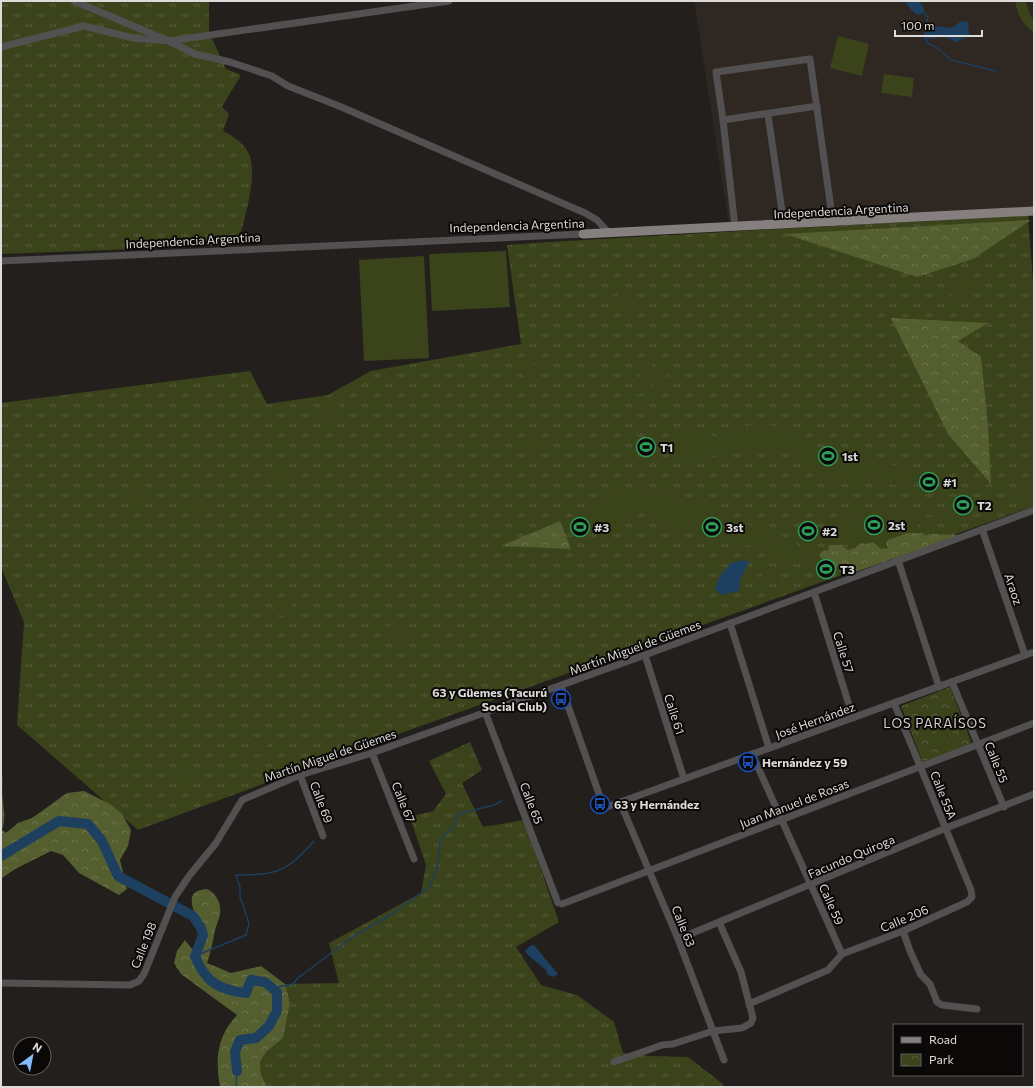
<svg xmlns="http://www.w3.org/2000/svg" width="1035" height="1088" font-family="Commissioner,sans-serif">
	<defs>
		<pattern id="grass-tufts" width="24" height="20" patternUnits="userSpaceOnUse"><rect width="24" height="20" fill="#3b431b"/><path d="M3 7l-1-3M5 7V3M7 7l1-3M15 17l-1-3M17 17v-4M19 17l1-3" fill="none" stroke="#575e3c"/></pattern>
		<pattern id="forest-crowns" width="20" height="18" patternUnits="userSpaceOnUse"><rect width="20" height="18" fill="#545e2f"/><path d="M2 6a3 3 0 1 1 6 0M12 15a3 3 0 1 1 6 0" fill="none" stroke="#6c744d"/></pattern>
		<pattern id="park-crowns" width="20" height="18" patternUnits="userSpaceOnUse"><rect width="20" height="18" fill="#3b431b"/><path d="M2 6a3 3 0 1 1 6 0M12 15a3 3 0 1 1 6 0" fill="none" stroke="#575e3c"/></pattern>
	</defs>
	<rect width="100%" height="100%" fill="#221f1d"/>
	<path fill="#2f2721" d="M694,1H1034V211L729,225Z"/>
	<g fill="url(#grass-tufts)">
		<path d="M1,1H209V32L226,69L241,75L222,107L229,114L223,131C233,136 246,145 250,156C257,181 244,219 238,245L1,254Z"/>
		<path d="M1028,215L1034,295V506L368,745L138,830L17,725L24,622L1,567V403L250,371L267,404L328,395L371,371L521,344L507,245L548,242Z"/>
		<path d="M470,742L482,770L462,783L483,827L524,820L559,922L516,947L541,985L577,995L614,1022L623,1053L650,1056L688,1057L723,1084L722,1087H267L261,1074L260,1062L267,1051L283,1037L290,1003L285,984L339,983L329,943L421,893L426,865L410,817L433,811L446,794L429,761Z"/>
	</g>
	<g fill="url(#forest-crowns)">
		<path d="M1031,220L973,259L917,277L785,234Z"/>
		<path d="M891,318L988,323L958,341L981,357L988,426L991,484L948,434Z"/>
		<path d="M560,521L571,549L501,546Z"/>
		<path d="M908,533H923L925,536L932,534L961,535L844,576L834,564L825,561L819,556L821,552L825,550L828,551L829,545H841L848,550L855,548L860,543L866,544L873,542L881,549L888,548L886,543L888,540Z"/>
		<path d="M1,768C4,780 1,790 3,801C4,812 6,819 2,830L6,833L18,823L32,818L67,793L84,791L110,804L122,814L131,830L128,846L120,860L127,889L119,895L79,873L63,855L51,851C33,861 17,866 1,879Z"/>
		<path d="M207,889C218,894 223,907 219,918C218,922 216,926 215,930C213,941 211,952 207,963L231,973L261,966L285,984L290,1003L283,1038L267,1051L260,1062L261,1074L267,1087H220C215,1057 217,1037 237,1015L181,974L174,963L177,951L185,940L192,949C196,945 199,940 200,935C202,920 176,891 207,889Z"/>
	</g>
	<path fill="url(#park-crowns)" d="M950,687L972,744L923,763L901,706Z"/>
	<g fill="#3b431b">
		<path d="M1015,1H1026L1030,15L1034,20V33C1023,25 1017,14 1015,1Z"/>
		<path d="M838,36L869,44L862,76L830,68Z"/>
		<path d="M884,74L914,78L912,97L881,93Z"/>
		<path d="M506,251L510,307L432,311L429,254Z"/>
		<path d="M424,256L429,358L364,361L359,260Z"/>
		<path d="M965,280L974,286L972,294L960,300L952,297L951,290L957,283Z"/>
		<path d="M622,291L635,294L638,297V305L625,310L615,305L614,298Z"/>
		<path d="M642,360L653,362L650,389L639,387Z"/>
		<path d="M526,362L539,366L540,372L534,379H527L518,370L520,365Z"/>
		<path d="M656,362L667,364L663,391L652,390Z"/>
		<path d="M639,396H644L647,399V409L642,415L637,411V400Z"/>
		<path d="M326,403H336L340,407L338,415L329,417L319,413L318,409L320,406Z"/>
		<path d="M756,424L782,427L801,435L819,449L850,453L906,469C910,477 910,480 904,487L868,479L851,481L834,479L810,470L797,458L783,450L758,449L702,458H687L674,451C671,442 671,435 676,427L685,425L698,427L715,437H723L737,429Z"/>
		<path d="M531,435L543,439L545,445L535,455L529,454L524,450V438Z"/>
		<path d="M273,470L285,474L287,480L281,488L274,487L265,478L266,473Z"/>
		<path d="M927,473C936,475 937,479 939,487L936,492L926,489L921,485V476Z"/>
		<path d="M1024,480L1033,484L1034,489L1031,498L1027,499C1018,495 1018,489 1020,481Z"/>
		<circle cx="140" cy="493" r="9"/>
		<path d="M640,488L683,497L697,504L709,500L713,503V511C721,519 753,525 766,530C783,535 798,545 813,555L816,557L815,564L809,562L798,565C774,555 762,545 735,544L726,535L703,536L685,530L677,535L672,534L671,526L659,523L648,512L637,507C622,512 615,527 600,532C597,530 588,518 584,514L586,507L615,492Z"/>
		<path d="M194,495L206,500L208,506L202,512L197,513L193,511L190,501Z"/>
		<path d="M958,496C966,496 970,500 972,507L968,512L955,508V499Z"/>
		<path d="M935,507L949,508L957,513V518C947,521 934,512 923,515L917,527L900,528L880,540L877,538L872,542L861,537L855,539L853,545C844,545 838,543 829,544L827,541L830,522C852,516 851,506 874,518L883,510L893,508L918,510Z"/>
		<path d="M577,517L589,521L591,528L581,538L575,537L570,532V521Z"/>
		<path d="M805,521L818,525L819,532L810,542L803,541L798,536L799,525Z"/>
		<path d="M822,563L831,565L835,572L828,577L818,575V566Z"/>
		<path d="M774,566L781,576L776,583L767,585L762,581C760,572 766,568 774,566Z"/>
		<path d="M286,598L291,602V612L285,616L273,614L271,609L274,603Z"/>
		<path d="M398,622H405L409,627L406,636L394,637L388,634L387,628L392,623Z"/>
		<path d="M951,727L955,740L932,749L927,736Z"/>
		<path d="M263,736L267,740V750L255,755L250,753C248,743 254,737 263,736Z"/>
		<path d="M180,771H185L189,773C190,780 191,784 189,790L183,792L176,783L175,779Z"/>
	</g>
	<g fill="#1d3f60">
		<path d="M905,1H919L924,8L923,13L918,15L911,10Z"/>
		<path d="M968,21L969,35L957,42L945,37L924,39V31L934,26L951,28L960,22Z"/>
		<path d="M744,560L749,562L740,580L739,591L721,595L715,589L720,576L731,563Z"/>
		<path d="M531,945H534L558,974L553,977L547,974L546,970L527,954L525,951Z"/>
	</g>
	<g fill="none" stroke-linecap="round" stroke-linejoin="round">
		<g stroke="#1d3f60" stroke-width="1.5">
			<path d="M923,12L928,17L924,32"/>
			<path d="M926,38L927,43L936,47L951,60L996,71"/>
			<path d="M195,956L246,935L249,923L240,897V887L236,875C278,875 286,872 314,841"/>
			<path d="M273,988L293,984L298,978L354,936L392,914L428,888L437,870L440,842L441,838L452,828L458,814L494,805L502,801"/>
			<path d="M236,1087L237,1071"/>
		</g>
		<path stroke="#1d3f60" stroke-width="10" d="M1,856L59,821L88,824L102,841L118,876L193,916L201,928L203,935L195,956C205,982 219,990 246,993L251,980L265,982L277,992V1011L269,1026L256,1038L240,1040L235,1052L237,1071"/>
		<g stroke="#525050" stroke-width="7">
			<path d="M74,1L169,41L449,1"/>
			<path d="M1,47L84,26L133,38L169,41L195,54L230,62L272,76L288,86L339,106L585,213L597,220L609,233"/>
			<path d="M768,115L784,225"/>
			<path d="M723,120L817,106"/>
			<path d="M735,227L723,120L716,72L810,59L833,223"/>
			<path d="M1,261L583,234"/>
			<path d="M982,529L1025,655"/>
			<path d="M898,560L939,687"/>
			<path d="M814,592L853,718"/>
			<path d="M730,623L769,748"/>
			<path d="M645,655L684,779"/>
			<path d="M952,682L1004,807"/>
			<path d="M561,686L604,808L1034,652"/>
			<path d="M485,712L558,903"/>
			<path d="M372,753L414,859"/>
			<path d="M752,754L842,954"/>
			<path d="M300,775L323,836"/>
			<path d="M620,802L678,939L724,1060"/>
			<path d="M562,904L1034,723"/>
			<path d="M903,931L910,951L921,975L930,984L937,1002L942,1005L977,1009"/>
			<path d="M678,939L946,828L1034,794"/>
			<path d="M842,954L903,931L967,902L972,897L971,890L894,703"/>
			<path d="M1,983L130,985L139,981L144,974L175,897L189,876L216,843L242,800L300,775L372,753L645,655L1034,510"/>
			<path d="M749,1004L828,970L842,954"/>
			<path d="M614,1062L662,1045L673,1044L713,1031L742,1028L751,1023L753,1018L741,972L719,922"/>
		</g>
		<path stroke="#85807f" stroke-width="9" d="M583,234L1034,211"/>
	</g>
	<defs>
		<g id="stadium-ring" transform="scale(1)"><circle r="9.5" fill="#0b0908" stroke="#2e9e5b" stroke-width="1.5"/><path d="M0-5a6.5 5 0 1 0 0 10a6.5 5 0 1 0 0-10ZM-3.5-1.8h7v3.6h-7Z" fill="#2e9e5b"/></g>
		<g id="bus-ring" transform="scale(1)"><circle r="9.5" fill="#0b0908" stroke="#1a4fb4" stroke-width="1.5"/><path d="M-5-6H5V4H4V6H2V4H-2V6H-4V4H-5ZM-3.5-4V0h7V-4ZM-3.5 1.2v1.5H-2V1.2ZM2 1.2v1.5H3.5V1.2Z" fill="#1a4fb4"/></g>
	</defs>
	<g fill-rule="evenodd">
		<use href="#stadium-ring" x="646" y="447"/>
		<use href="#stadium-ring" x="828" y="456"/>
		<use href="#stadium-ring" x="929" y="482"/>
		<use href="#stadium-ring" x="963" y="505"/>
		<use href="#stadium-ring" x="874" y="525"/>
		<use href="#stadium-ring" x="580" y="527"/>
		<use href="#stadium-ring" x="712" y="527"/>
		<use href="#stadium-ring" x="808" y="531"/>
		<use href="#stadium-ring" x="826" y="569"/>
		<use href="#bus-ring" x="561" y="699"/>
		<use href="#bus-ring" x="748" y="762"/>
		<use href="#bus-ring" x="600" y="804"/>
	</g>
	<g text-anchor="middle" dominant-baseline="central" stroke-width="4" stroke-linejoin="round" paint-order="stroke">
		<g font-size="12" fill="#dedcda" stroke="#0b0908">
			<text transform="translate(841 210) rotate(-3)">Independencia Argentina</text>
			<text transform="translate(517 225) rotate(-2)">Independencia Argentina</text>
			<text transform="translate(193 240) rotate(-3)">Independencia Argentina</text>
			<text transform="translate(1014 589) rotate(71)">Araoz</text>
			<text transform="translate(635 647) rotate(-20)">Martín Miguel de Güemes</text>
			<text transform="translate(844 652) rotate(72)">Calle 57</text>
			<text transform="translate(675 714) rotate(72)">Calle 61</text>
			<text transform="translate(815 720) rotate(-20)">José Hernández</text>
			<text transform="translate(330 755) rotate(-19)">Martín Miguel de Güemes</text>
			<text transform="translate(997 762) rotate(68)">Calle 55</text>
			<text transform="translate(944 795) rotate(68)">Calle 55A</text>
			<text transform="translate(322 802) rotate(69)">Calle 69</text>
			<text transform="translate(404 802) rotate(68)">Calle 67</text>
			<text transform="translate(532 803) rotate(69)">Calle 65</text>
			<text transform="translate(794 803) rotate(-21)">Juan Manuel de Rosas</text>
			<text transform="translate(851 856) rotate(-23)">Facundo Quiroga</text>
			<text transform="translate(832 904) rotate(66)">Calle 59</text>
			<text transform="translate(904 918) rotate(-23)">Calle 206</text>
			<text transform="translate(684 926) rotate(68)">Calle 63</text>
			<text transform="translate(143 945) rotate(-68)">Calle 198</text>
		</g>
		<g font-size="12" font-weight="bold" fill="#dedcda" stroke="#0b0908" text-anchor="start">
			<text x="660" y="447">T1</text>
			<text x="842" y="456">1st</text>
			<text x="943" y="482">#1</text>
			<text x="977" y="505">T2</text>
			<text x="888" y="525">2st</text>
			<text x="594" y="527">#3</text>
			<text x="726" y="527">3st</text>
			<text x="822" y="531">#2</text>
			<text x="840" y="569">T3</text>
			<text x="547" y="692" text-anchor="end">63 y Güemes (Tacurú<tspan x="547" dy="14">Social Club)</tspan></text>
			<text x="762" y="762">Hernández y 59</text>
			<text x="614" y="804">63 y Hernández</text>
		</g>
		<g font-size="13" letter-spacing="1" fill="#d4cfcc" stroke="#0b0908">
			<text x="935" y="723">LOS PARAÍSOS</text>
		</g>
	</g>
	<rect width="1035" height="1088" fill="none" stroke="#dedcda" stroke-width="4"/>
	<rect x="893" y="1024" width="130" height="52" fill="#0b0908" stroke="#5f5d5c"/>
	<rect x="901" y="1037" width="20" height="6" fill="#85807f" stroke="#5f5d5c"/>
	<text x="929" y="1044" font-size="12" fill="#dedcda">Road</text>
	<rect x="901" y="1054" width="20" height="12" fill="url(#park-crowns)" stroke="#5f5d5c"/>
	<text x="929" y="1064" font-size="12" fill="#dedcda">Park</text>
	<g transform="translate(32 1056) rotate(32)"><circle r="19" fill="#0b0908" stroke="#5f5d5c"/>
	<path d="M0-3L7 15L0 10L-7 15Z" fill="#85bbfb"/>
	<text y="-6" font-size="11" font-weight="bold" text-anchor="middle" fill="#dedcda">N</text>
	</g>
	<path d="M895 30v6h87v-6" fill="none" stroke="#dedcda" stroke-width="2"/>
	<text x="901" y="30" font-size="12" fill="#dedcda" stroke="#0b0908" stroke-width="3" paint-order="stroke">100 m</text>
</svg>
